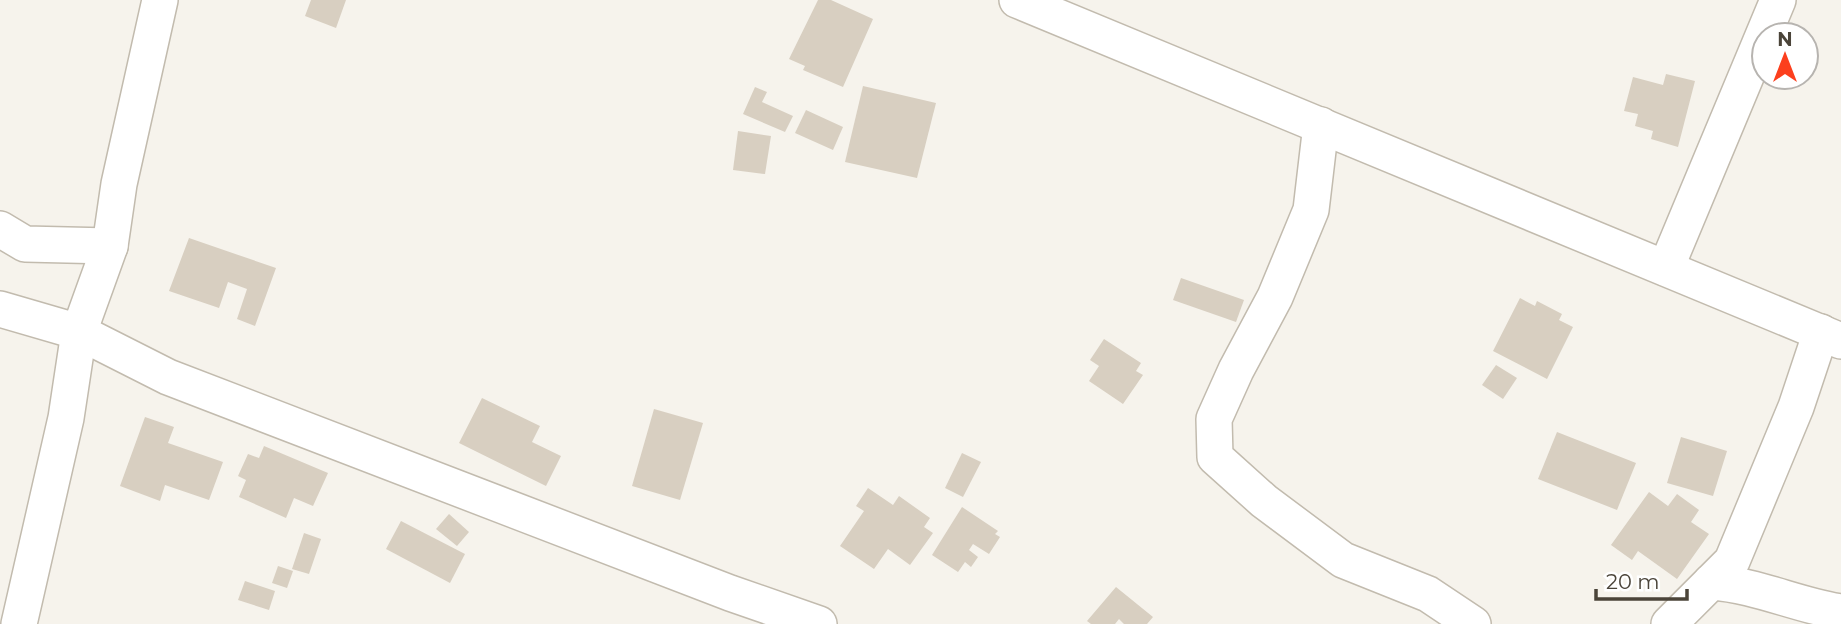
<svg xmlns="http://www.w3.org/2000/svg" width="1841" height="624" font-family="Montserrat,sans-serif">
	<rect width="100%" height="100%" fill="#f6f3ec"/>
	<g fill="#d8cfc1">
		<path d="M311,0H346L336,28L305,16Z"/>
		<path d="M818,0H831L873,19L843,87L803,70L805,66L789,59Z"/>
		<path d="M1666,74L1695,81L1678,147L1651,139L1653,131L1635,126L1638,114L1624,111L1633,77L1663,85Z"/>
		<path d="M863,86L936,103L917,178L845,162Z"/>
		<path d="M755,87L767,92L762,102L793,116L785,132L743,114Z"/>
		<path d="M806,110L843,127L833,150L795,133Z"/>
		<path d="M738,131L771,136L765,174L733,170Z"/>
		<path d="M189,238L276,268L255,326L237,319L247,289L228,282L219,308L169,291Z"/>
		<path d="M1181,278L1244,300L1236,322L1173,300Z"/>
		<path d="M1520,298L1535,306L1537,301L1562,314L1559,320L1573,327L1547,379L1493,351Z"/>
		<path d="M1104,339L1141,363L1136,371L1143,375L1123,404L1089,381L1099,366L1090,360Z"/>
		<path d="M1496,365L1517,378L1503,399L1482,385Z"/>
		<path d="M482,398L540,426L532,442L561,456L546,486L459,443Z"/>
		<path d="M654,409L703,423L680,500L632,486Z"/>
		<path d="M145,417L174,427L168,443L223,462L209,500L165,485L160,501L120,486Z"/>
		<path d="M1557,432L1636,463L1617,510L1538,479Z"/>
		<path d="M1681,437L1727,451L1713,496L1667,483Z"/>
		<path d="M264,446L328,473L313,506L294,498L286,518L239,497L246,480L238,476L248,454L259,458Z"/>
		<path d="M962,453L981,462L963,497L945,488Z"/>
		<path d="M868,488L893,505L899,496L930,518L924,527L933,533L910,565L888,549L874,569L840,546L864,511L856,506Z"/>
		<path d="M1649,492L1668,506L1677,494L1699,510L1691,522L1709,534L1677,579L1638,551L1632,560L1611,545Z"/>
		<path d="M962,507L998,531L995,534L1000,537L989,554L973,544L969,550L978,557L971,567L965,562L958,572L932,555Z"/>
		<path d="M449,514L469,532L457,546L436,529Z"/>
		<path d="M401,521L465,554L450,583L386,549Z"/>
		<path d="M304,533L321,539L309,574L292,569Z"/>
		<path d="M278,566L293,571L287,588L272,583Z"/>
		<path d="M245,581L275,591L269,610L238,600Z"/>
		<path d="M1116,587L1153,617L1147,624H1124L1119,619L1115,624H1091L1087,621Z"/>
	</g>
	<g fill="none" stroke-linecap="round" stroke-linejoin="round">
		<g stroke="#c2bbae" stroke-width="38">
			<g id="street">
				<path d="M1017,0L1841,341"/>
				<path d="M1321,125L1311,210L1275,297L1236,370L1214,419L1215,457L1264,501L1343,560L1428,594L1473,624"/>
				<path d="M0,229L25,244L110,246"/>
				<path d="M1666,268L1778,0"/>
				<path d="M0,309L79,332L168,377L730,593L819,624"/>
				<path d="M1711,582C1757,585 1796,605 1841,612"/>
				<path d="M19,624L66,418L79,332L110,246L119,184L160,0"/>
				<path d="M1669,624L1732,561L1796,407L1821,332"/>
			</g>
		</g>
		<use href="#street" stroke="#fff" stroke-width="35"/>
	</g>
	<g transform="translate(1785 56)"><circle r="33" fill="#ffffff" stroke="#b7b4b0" stroke-width="2"/>
	<path d="M0-5L12 26L0 18L-12 26Z" fill="#fc3f1d"/>
	<text y="-10" font-size="19" font-weight="bold" text-anchor="middle" fill="#4b4439">N</text>
	</g>
	<path d="M1596 589v10h91v-10" fill="none" stroke="#4b4439" stroke-width="3.5"/>
	<text x="1606" y="589" font-size="21" fill="#4b4439" stroke="#ffffff" stroke-width="5" paint-order="stroke">20 m</text>
</svg>
